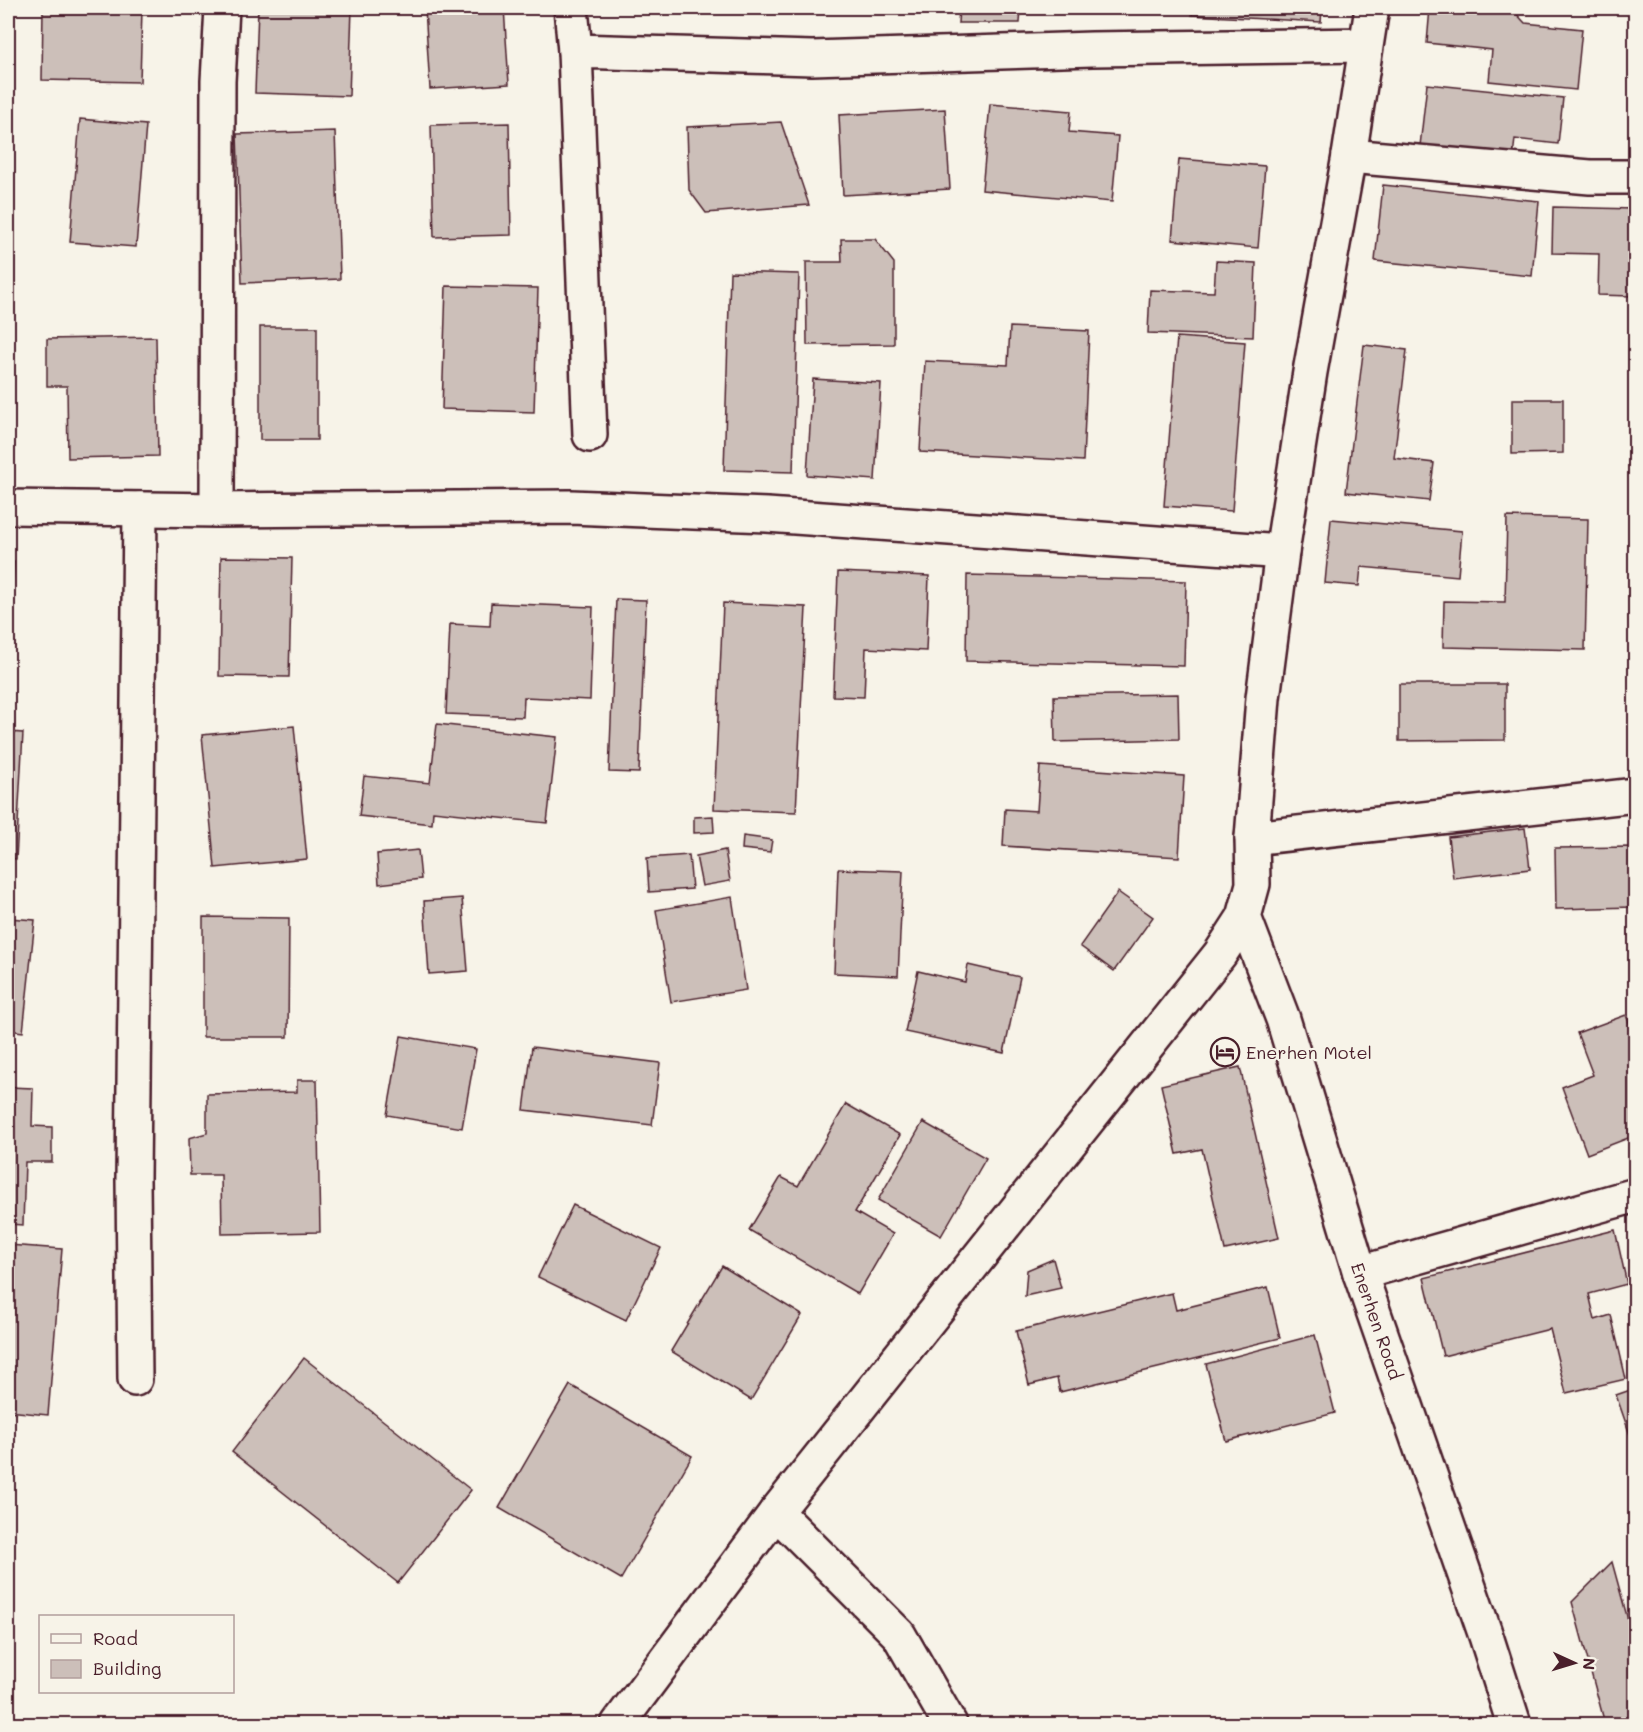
<svg xmlns="http://www.w3.org/2000/svg" width="1643" height="1732" font-family="Mali,sans-serif">
	<rect width="100%" height="100%" fill="#f7f3e8"/>
	<filter id="ink" filterUnits="userSpaceOnUse"><feTurbulence type="fractalNoise" baseFrequency=".0167" numOctaves="2"/><feDisplacementMap in="SourceGraphic" scale="12" xChannelSelector="R" yChannelSelector="G"/><feConvolveMatrix kernelMatrix="1 2 1 2 8 2 1 2 1" color-interpolation-filters="sRGB"/></filter>
	<g filter="url(#ink)">
		<g fill="#ccbfb9" stroke="#4a1f2b" stroke-width="1.5">
			<path d="M43,8H142L140,82L42,80Z"/>
			<path d="M258,8H352L349,96L255,93Z"/>
			<path d="M425,8H504L509,84L430,89Z"/>
			<path d="M959,8H1021L1020,23H958Z"/>
			<path d="M1193,8H1322L1321,22L1192,15Z"/>
			<path d="M1430,8H1511L1525,23L1582,29L1576,90L1489,81L1492,50L1427,43Z"/>
			<path d="M1427,84L1563,98L1558,144L1515,139L1513,156L1420,146Z"/>
			<path d="M990,104L1071,111L1069,132L1118,136L1112,202L982,190Z"/>
			<path d="M945,109L950,189L843,195L839,115Z"/>
			<path d="M80,119L146,125L136,247L70,242Z"/>
			<path d="M781,122L809,205L706,213L689,190L687,127Z"/>
			<path d="M509,123L511,235L434,237L431,125Z"/>
			<path d="M335,131L340,279L242,283L237,134Z"/>
			<path d="M1179,159L1265,166L1258,248L1172,240Z"/>
			<path d="M1383,185L1539,201L1532,276L1375,261Z"/>
			<path d="M1553,207L1634,209L1632,296L1598,295L1599,254L1552,253Z"/>
			<path d="M841,239H875L894,263V344L807,345L806,262H842Z"/>
			<path d="M1216,261L1256,263L1253,337L1148,333L1150,290L1214,292Z"/>
			<path d="M730,272L799,274L793,472L724,470Z"/>
			<path d="M446,286L538,288L534,412L442,409Z"/>
			<rect x="260" y="327" width="57" height="113"/>
			<path d="M1010,327L1089,331L1083,461L920,452L925,361L1008,365Z"/>
			<path d="M156,337L158,456L68,458L67,386H47V339Z"/>
			<path d="M1177,337L1245,342L1232,511L1164,506Z"/>
			<path d="M1364,345L1407,350L1394,458L1434,463L1429,501L1346,492Z"/>
			<path d="M813,379L881,383L875,480L807,475Z"/>
			<path d="M1512,399H1563V453L1512,454Z"/>
			<path d="M1507,517L1588,519L1585,650L1443,647L1444,601L1505,602Z"/>
			<path d="M1331,519L1462,531L1458,576L1361,567L1359,586L1325,583Z"/>
			<path d="M221,557L292,558L289,677L219,676Z"/>
			<path d="M8,562H14L9,676H8Z"/>
			<path d="M838,572L929,576L926,651L866,648L864,697L833,696Z"/>
			<path d="M967,575L1186,581L1184,666L966,661Z"/>
			<path d="M616,599L646,600L639,773L609,772Z"/>
			<path d="M491,603L593,607L590,700L524,697L523,717L446,714L450,624L490,626Z"/>
			<path d="M723,603L806,607L796,812L714,809Z"/>
			<path d="M1399,684H1505V740L1399,741Z"/>
			<path d="M1178,694L1179,739L1055,742L1054,696Z"/>
			<path d="M437,724L557,737L547,823L433,811L432,824L359,816L364,776L430,783Z"/>
			<path d="M294,726L307,859L215,868L202,735Z"/>
			<path d="M8,732L23,733L16,859L8,858Z"/>
			<path d="M1040,766L1184,776L1179,857L1003,846L1005,809L1037,811Z"/>
			<path d="M713,816L714,832L694,833V817Z"/>
			<path d="M1525,828L1530,869L1453,878L1448,837Z"/>
			<path d="M743,836L772,840L770,852L742,849Z"/>
			<path d="M1633,847L1634,907L1556,909L1555,848Z"/>
			<path d="M418,850L421,879L379,884L377,854Z"/>
			<path d="M725,850L730,881L702,886L696,856Z"/>
			<path d="M689,855L692,889L649,892L647,858Z"/>
			<path d="M838,869L903,871L898,976L834,973Z"/>
			<path d="M1118,892L1153,917L1114,971L1080,946Z"/>
			<path d="M732,897L746,990L671,1002L656,910Z"/>
			<path d="M462,898L468,971L429,974L424,901Z"/>
			<path d="M203,917L289,918L288,1037H203Z"/>
			<path d="M8,918L35,920L23,1032L8,1030Z"/>
			<path d="M968,965L1020,977L1004,1053L905,1032L918,971L965,982Z"/>
			<path d="M1626,1015L1636,1040V1135L1587,1154L1562,1087L1593,1075L1577,1033Z"/>
			<path d="M401,1036L476,1049L462,1128L387,1115Z"/>
			<path d="M532,1047L660,1063L652,1125L524,1110Z"/>
			<path d="M1240,1067L1279,1238L1225,1250L1202,1149L1177,1154L1161,1085Z"/>
			<path d="M297,1080H317L320,1232L222,1234L221,1175H190L189,1138L207,1133V1094L297,1092Z"/>
			<path d="M8,1087L33,1088L32,1126L52,1127V1162H25L23,1225L8,1224Z"/>
			<path d="M846,1104L900,1135L855,1212L893,1234L858,1294L749,1230L781,1177L798,1186Z"/>
			<path d="M923,1122L986,1158L941,1236L878,1200Z"/>
			<path d="M573,1205L661,1248L626,1320L538,1277Z"/>
			<path d="M1615,1230L1627,1284L1589,1294L1595,1320L1611,1315L1626,1379L1566,1393L1550,1329L1443,1356L1424,1278Z"/>
			<path d="M8,1245L62,1249L48,1415L8,1411Z"/>
			<path d="M1053,1259L1061,1288L1025,1296L1027,1270Z"/>
			<path d="M722,1266L802,1315L751,1400L671,1351Z"/>
			<path d="M1268,1287L1280,1338L1060,1392L1057,1378L1029,1385L1016,1331L1172,1293L1176,1310Z"/>
			<path d="M1315,1335L1335,1413L1226,1441L1206,1364Z"/>
			<path d="M304,1358L471,1490L398,1583L232,1452Z"/>
			<path d="M570,1385L692,1456L621,1579L499,1508Z"/>
			<path d="M1636,1388V1452L1616,1395Z"/>
			<path d="M1612,1562L1636,1649V1724H1605L1572,1602Z"/>
		</g>
		<g fill="none" stroke-linecap="round" stroke-linejoin="round">
			<g stroke="#4a1f2b" stroke-width="38">
				<g id="minor">
					<path d="M571,8L575,51"/>
					<path d="M1349,156L1590,177H1636"/>
					<path d="M590,435L575,51L812,58L1092,49L1365,45"/>
					<path d="M8,507L217,510L571,507L767,515L1282,552"/>
					<path d="M217,510L218,81L222,8"/>
					<path d="M1252,838L1636,795"/>
					<path d="M1244,917L1283,1019L1360,1273L1486,1636L1514,1724"/>
					<path d="M1360,1273L1636,1195"/>
					<path d="M135,1379L133,1180L140,509"/>
					<path d="M776,1512L899,1635L950,1724"/>
				</g>
			</g>
			<g stroke="#4a1f2b" stroke-width="38">
				<path id="major" d="M618,1724L776,1512L1220,954L1244,917L1253,884L1252,838L1263,698L1282,552L1310,372L1349,156L1372,8"/>
			</g>
			<use href="#minor" stroke="#f7f3e8" stroke-width="33"/>
			<use href="#major" stroke="#f7f3e8" stroke-width="33"/>
		</g>
	</g>
	<defs>
		<g id="hotel-ring" transform="scale(1.5)"><circle r="9.5" fill="#f7f3e8" stroke="#4a1f2b" stroke-width="1.5"/><path d="M-6-4.5h1.5V1H6V5H4.5V3h-9V5H-6ZM-4 0a1.8 1.8 0 1 1 3.6 0ZM.5 0V-2.5h3Q6-2.5 6 0Z" fill="#4a1f2b"/></g>
	</defs>
	<g fill-rule="evenodd">
		<use href="#hotel-ring" x="1225" y="1052"/>
	</g>
	<g text-anchor="middle" dominant-baseline="central" stroke-width="4.5" stroke-linejoin="round" paint-order="stroke">
		<g font-size="18" fill="#4a1f2b" stroke="#f7f3e8" text-anchor="start">
			<text x="1246" y="1052">Enerhen Motel</text>
		</g>
		<g font-size="18" fill="#4a1f2b" stroke="#f7f3e8">
			<text transform="translate(1377 1321) rotate(71)">Enerhen Road</text>
		</g>
	</g>
	<rect width="1643" height="1732" fill="none" stroke="#f7f3e8" stroke-width="30"/>
	<rect x="15" y="15" width="1613" height="1702" fill="none" stroke="#4a1f2b" stroke-width="2" filter="url(#ink)"/>
	<rect x="39" y="1615" width="195" height="78" fill="#f7f3e8" stroke="#b29e9c" stroke-width="1.5"/>
	<rect x="51" y="1634" width="30" height="9" fill="#f7f3e8" stroke="#b29e9c" stroke-width="1.5"/>
	<text x="93" y="1645" font-size="18" fill="#4a1f2b">Road</text>
	<rect x="51" y="1660" width="30" height="18" fill="#ccbfb9" stroke="#b29e9c" stroke-width="1.5"/>
	<text x="93" y="1675" font-size="18" fill="#4a1f2b">Building</text>
	<g transform="translate(1574 1663) rotate(94)" stroke="#f7f3e8" stroke-width="4.5" paint-order="stroke">
	<path d="M0-4.5L10 22L0 15L-10 22Z" fill="#4a1f2b"/>
	<text y="-9" font-size="16" font-weight="bold" text-anchor="middle" fill="#4a1f2b">N</text>
	</g>
</svg>
